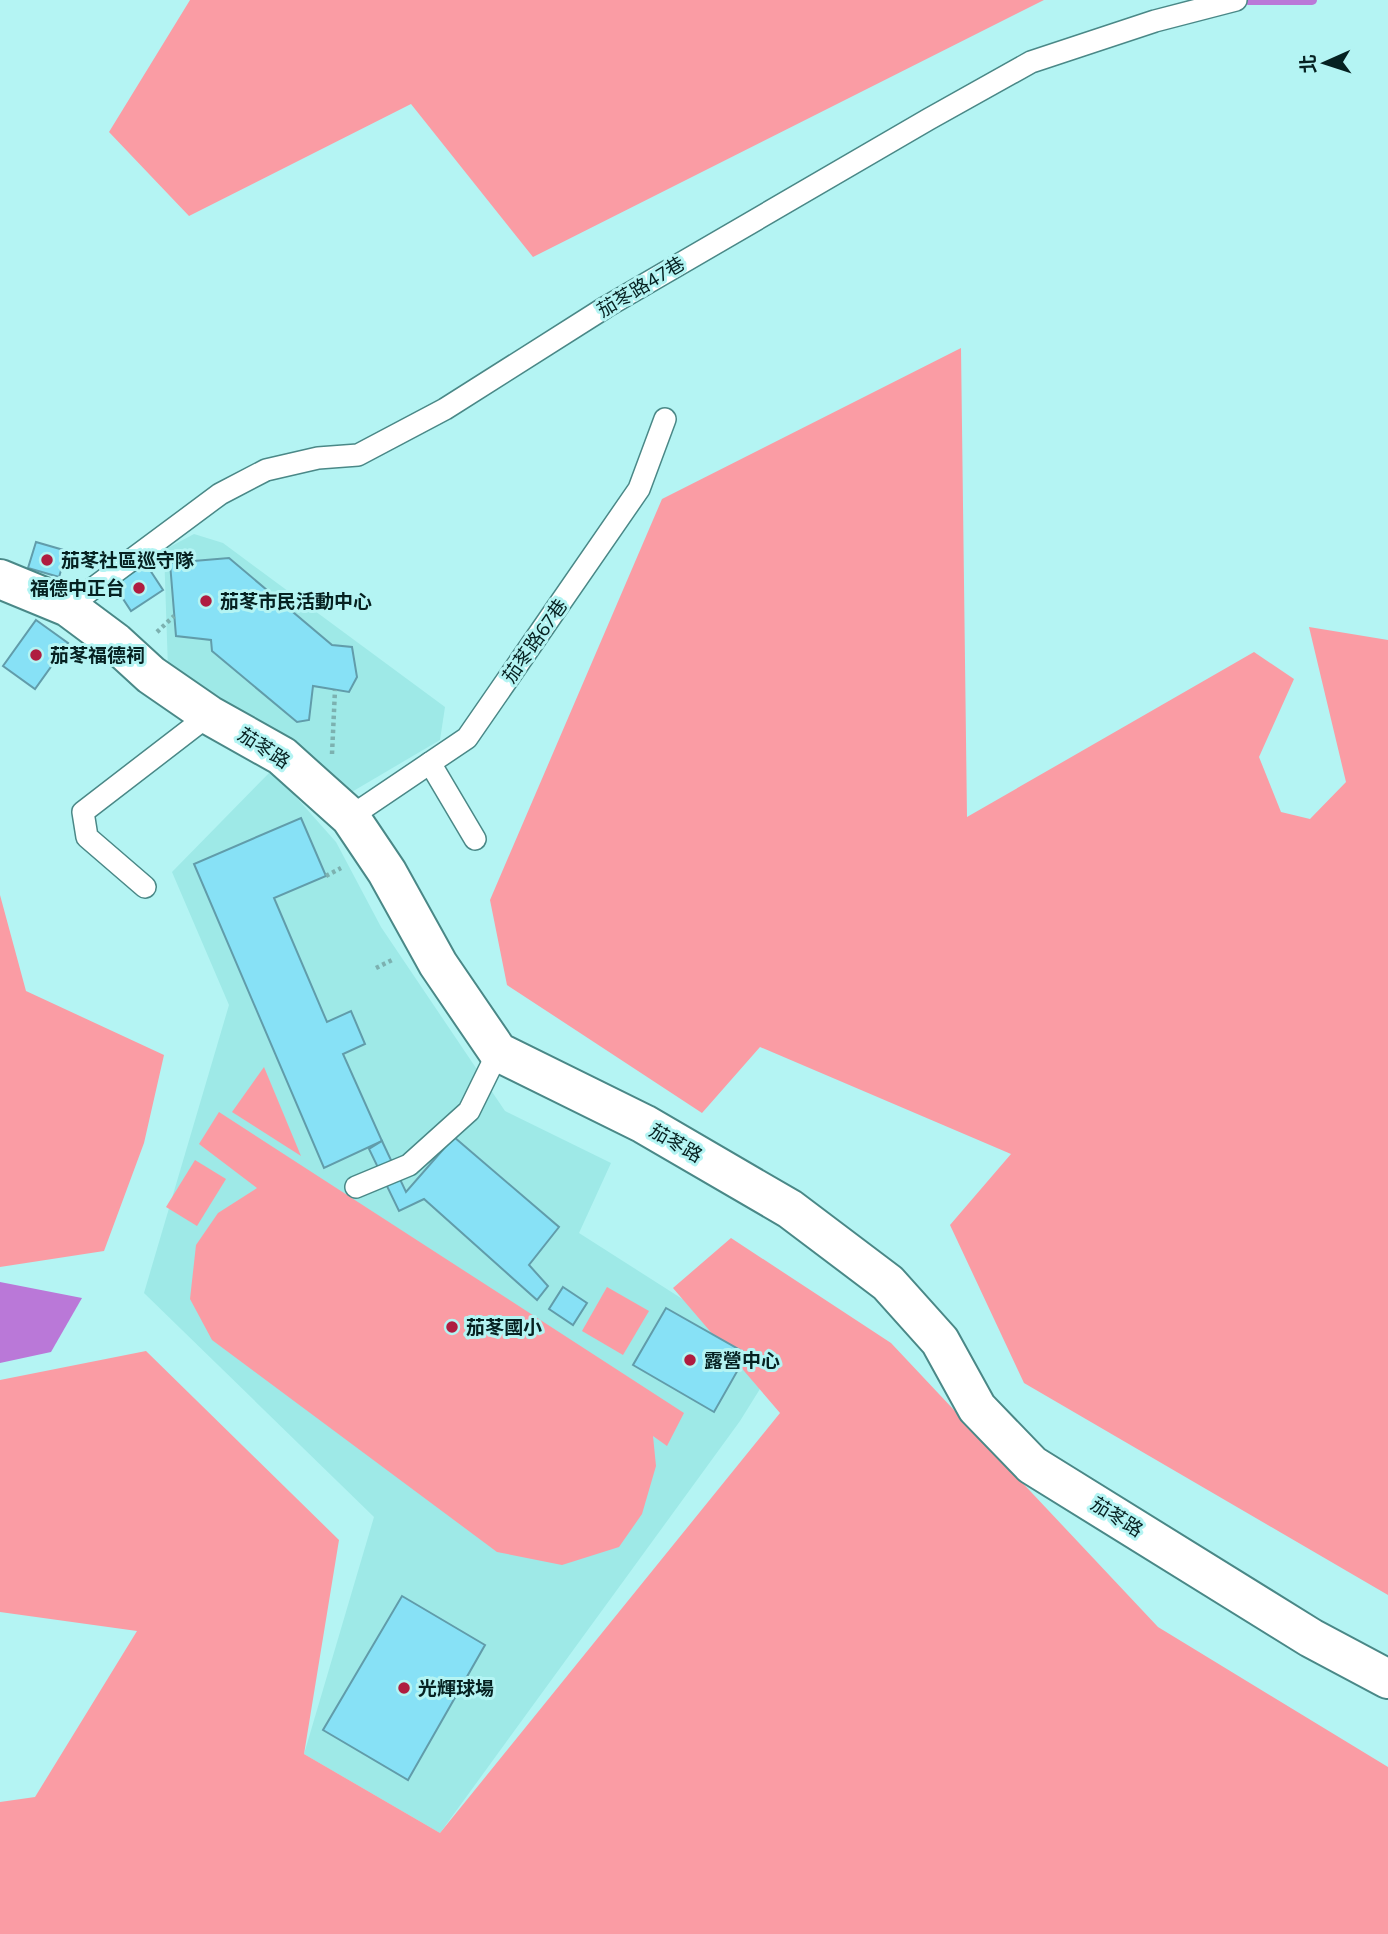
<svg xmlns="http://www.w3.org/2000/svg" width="1388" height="1934" font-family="Figtree,'Noto Sans TC',sans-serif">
	<rect width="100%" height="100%" fill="#b4f4f3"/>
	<g fill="#9ee9e7">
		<path d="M194,534L223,543L445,707L440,740L350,793L168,669L164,550Z"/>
		<path d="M272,770L336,842L381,927L505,1111L611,1163L579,1233L778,1360L740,1421L440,1833L304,1754L374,1517L144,1293L229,1005L172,872Z"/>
	</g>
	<g fill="#fa9ca4">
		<path d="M190,0H1044L533,257L411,104L189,216L109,132Z"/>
		<path d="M961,348L967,817L1254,652L1294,679L1259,757L1281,812L1310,819L1346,782L1309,627L1388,640V1595L1024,1383L950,1225L1011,1154L760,1047L702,1113L507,985L490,900L662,499Z"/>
		<path d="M0,895L26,991L164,1055L144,1143L104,1251L0,1267Z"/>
		<path d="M264,1067L301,1156L232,1112Z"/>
		<path d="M219,1112L684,1413L667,1446L653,1436L656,1466L642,1514L619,1547L562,1565L497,1552L212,1340L190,1299L196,1245L218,1213L257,1188L199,1144Z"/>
		<path d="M195,1160L226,1179L197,1226L166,1207Z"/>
		<path d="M731,1238L891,1343L1158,1627L1388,1767V1934H0V1802L35,1797L137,1631L0,1612V1380L146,1351L339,1540L304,1754L440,1833L780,1413L673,1288Z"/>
		<path d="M607,1287L649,1311L623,1355L582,1331Z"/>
	</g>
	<path fill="#ba78d8" d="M0,1282L82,1298L51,1352L0,1363Z"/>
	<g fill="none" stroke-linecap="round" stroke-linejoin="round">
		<path stroke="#ba78d8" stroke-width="10" d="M1248,0H1312"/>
	</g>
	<g fill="#87e1f6" stroke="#619caa" stroke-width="2">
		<path d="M36,542L67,551L59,577L28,568Z"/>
		<path d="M229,558L332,645L352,647L357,677L349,692L313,686L309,720L297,722L212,651L211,640L176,636L170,563Z"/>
		<path d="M146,564L163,590L131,611L114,585Z"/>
		<path d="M36,620L68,643L35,689L3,666Z"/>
		<path d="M301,818L326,876L274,898L327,1022L351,1011L365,1044L343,1054L382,1141L324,1168L194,864Z"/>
		<path d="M454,1137L559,1227L529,1265L548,1286L537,1300L424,1199L399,1211L369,1149L382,1141L406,1192Z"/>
		<path d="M563,1287L587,1303L573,1325L549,1309Z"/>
		<path d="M666,1308L747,1354L714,1412L633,1365Z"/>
		<path d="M402,1596L485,1645L408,1780L323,1730Z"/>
	</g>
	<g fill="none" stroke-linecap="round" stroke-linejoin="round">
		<g stroke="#4a8887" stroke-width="24">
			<g id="service">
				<path d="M68,607L220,494L266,470L318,458L358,455L445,409L606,307L929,119L1031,62L1155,21L1236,0"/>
				<path d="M430,763L475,839"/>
				<path d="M350,817L467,738L639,489L665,419"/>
				<path d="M145,887L87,837L83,812L209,715"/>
				<path d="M356,1187L409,1165L469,1111L498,1052"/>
			</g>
		</g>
		<g stroke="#4a8887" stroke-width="42">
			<path id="minor" d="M0,579L68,607L115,642L151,675L209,715L282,756L350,817L387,872L438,964L498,1052L644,1124L790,1209L888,1283L940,1341L977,1408L1032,1465L1311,1638L1388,1679"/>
		</g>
		<g stroke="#7cb1b0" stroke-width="4.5" stroke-dasharray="3.5 3.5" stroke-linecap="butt">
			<path d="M157,632L174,616"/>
			<path d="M332,754L335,690"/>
			<path d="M326,876L341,868"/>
			<path d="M376,968L394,959"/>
		</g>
		<use href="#service" stroke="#fff" stroke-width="21"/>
		<use href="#minor" stroke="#fff" stroke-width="38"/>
	</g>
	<g fill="#af1c40" stroke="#b4f4f3" stroke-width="2.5">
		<circle cx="47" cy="560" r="7"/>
		<circle cx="139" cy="588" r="7"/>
		<circle cx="206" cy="601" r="7"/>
		<circle cx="36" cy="655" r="7"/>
		<circle cx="452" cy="1327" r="7"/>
		<circle cx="690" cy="1360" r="7"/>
		<circle cx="404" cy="1688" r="7"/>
	</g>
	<g text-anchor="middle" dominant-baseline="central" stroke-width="6" stroke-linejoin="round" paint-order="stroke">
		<g font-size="19" fill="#062121" stroke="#b4f4f3">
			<text transform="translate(641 287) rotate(-31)">茄苳路47巷</text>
			<text transform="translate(535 641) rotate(-55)">茄苳路67巷</text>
			<text transform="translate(264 748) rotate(33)">茄苳路</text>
			<text transform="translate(676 1143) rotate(30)">茄苳路</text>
			<text transform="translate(1117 1517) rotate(32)">茄苳路</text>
		</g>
		<g font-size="19" font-weight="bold" fill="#062121" stroke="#b4f4f3" text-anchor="start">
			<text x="61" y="560">茄苳社區巡守隊</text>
			<text x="125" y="588" text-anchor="end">福德中正台</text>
			<text x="220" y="601">茄苳市民活動中心</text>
			<text x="50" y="655">茄苳福德祠</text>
			<text x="466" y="1327">茄苳國小</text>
			<text x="704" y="1360">露營中心</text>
			<text x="418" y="1688">光輝球場</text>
		</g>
	</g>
	<g transform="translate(1325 63) rotate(267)" stroke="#b4f4f3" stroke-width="5" paint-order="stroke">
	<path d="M0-5L12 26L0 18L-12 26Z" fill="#062121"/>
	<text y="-10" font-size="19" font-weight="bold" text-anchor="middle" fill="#062121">北</text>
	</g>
</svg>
